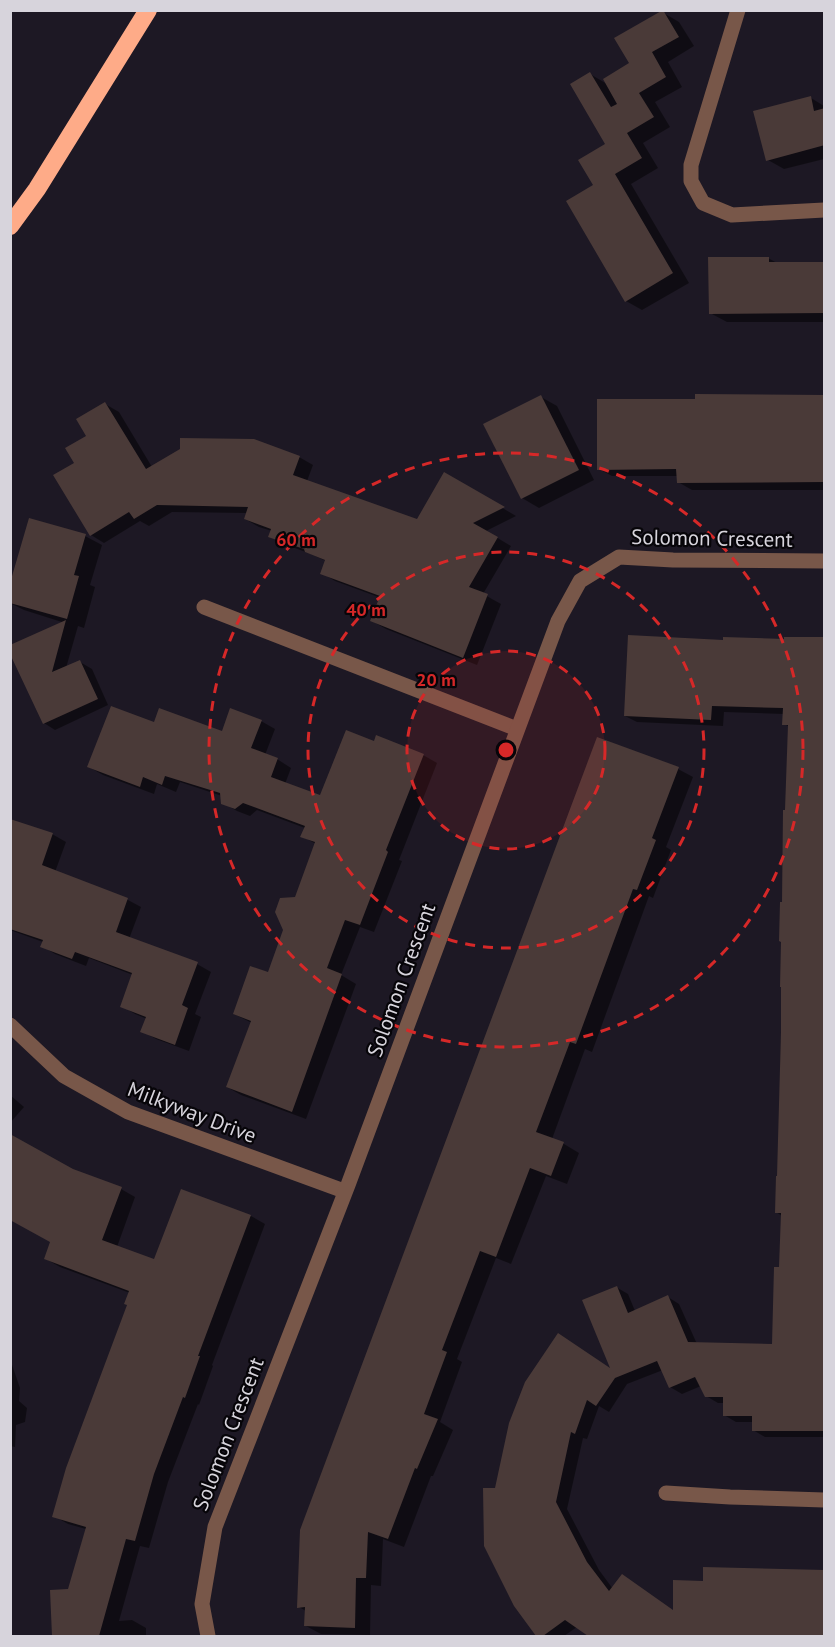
<svg xmlns="http://www.w3.org/2000/svg" width="835" height="1647" font-family="'PT Sans',sans-serif">
	<rect width="100%" height="100%" fill="#1d1824"/>
	<g fill="#0007">
		<path d="M662,12L679,22L694,46L668,62L682,87L655,102L670,127L643,143L658,168L631,184L689,283L642,310L626,301L595,185L607,145L590,74L607,84L631,64Z"/>
		<path d="M811,98L824,106V159L784,169L768,160Z"/>
		<path d="M768,258L777,263H824V322H727L710,313Z"/>
		<path d="M824,396V490H692L678,482V476H612L599,469L697,400Z"/>
		<path d="M541,397L557,406L594,480L539,508L522,498Z"/>
		<path d="M105,404L119,412L152,467L299,457L313,465L307,481L418,521L445,474L516,516L486,531L511,546L483,594L501,604L477,665L386,629L372,621L381,598L335,581L322,573L326,561L311,554L284,544L270,536L272,531L259,527L245,519L247,513L172,512L149,526L140,521L104,543L91,535L76,463Z"/>
		<path d="M85,536L102,545L90,585L95,587L84,628L78,626L66,668L80,662L92,669L108,705L55,730L44,723L10,647L65,623L24,610L10,603Z"/>
		<path d="M824,639V1437H765L753,1430V1422H736L724,1415V1403H718L706,1396L701,1386L682,1394L670,1387L663,1370L627,1384L609,1412L599,1406L587,1439L583,1438L567,1509L599,1570L613,1589L674,1612L704,1583L824,1571V1636H654L655,1615L639,1636H590L577,1627L564,1636H538L515,1606L496,1489L612,1370L616,1287L628,1294L635,1311L668,1297L679,1304L697,1344L773,1345L781,1268L782,1216L776,1212L779,1178L783,904L790,727L784,724V714L724,712L723,726L637,722L625,716L725,641Z"/>
		<path d="M261,721L275,729L265,755L277,759L291,768L285,784L321,797L375,743L423,755L437,763L399,860L402,861L374,932L360,927L341,975L356,984L306,1119L241,1095L227,1087L252,1023L234,1014L269,974L316,844L302,836L305,828L257,810L250,816L237,811L223,803L222,796L180,782L176,792L157,784L154,794L103,775L89,767L154,724L223,733Z"/>
		<path d="M678,769L693,777L666,847L671,850L653,898L649,896L592,1052L585,1049L552,1139L564,1144L579,1153L567,1184L546,1176L511,1264L496,1258L457,1359L462,1362L440,1422L453,1430L433,1476H431L404,1547L383,1539L381,1586L371,1585L370,1635L321,1634L306,1626V1611L299,1607Z"/>
		<path d="M10,820L52,834L66,842L55,872L128,900L141,907L129,939L197,964L211,972L195,1014L201,1017L189,1051L156,1039L142,1031L147,1019L135,1014L122,1006L133,975L89,958L86,966L55,954L42,946L43,942L10,930Z"/>
		<path d="M10,1095L24,1107L10,1123Z"/>
		<path d="M72,1171L121,1189L135,1197L117,1247L155,1261L182,1191L251,1216L265,1224L212,1365L213,1366L199,1405L198,1404L168,1482L149,1548L140,1546L119,1621L132,1620L146,1628V1636H54L51,1592L69,1591L86,1529L68,1524L54,1516L128,1305L130,1293L60,1267L46,1259Z"/>
		<path d="M10,1359L20,1388L19,1401L27,1408L25,1422L16,1425L15,1447L10,1446Z"/>
	</g>
	<g fill="#4a3a38">
		<path d="M663,10L679,37L652,52L666,77L639,93L654,117L627,133L642,158L615,174L673,273L625,302L566,201L593,185L578,160L605,144L570,84L590,72L611,107L617,104L603,79L629,63L614,38Z"/>
		<path d="M811,96L814,111L825,108V145L766,161L753,111Z"/>
		<path d="M708,257H769V262H825V313L709,314Z"/>
		<path d="M695,394L825,395V482L677,483L676,469L597,470V399H695Z"/>
		<path d="M541,395L579,470L521,499L483,424Z"/>
		<path d="M105,402L146,469L180,449V438L254,439L300,456L293,475L417,519L444,472L505,507L473,523L498,537L469,587L488,594L463,658L370,621L380,596L320,574L325,560L305,552L304,549L268,537L271,529L244,519L248,507L157,505L134,519L129,512L90,536L53,475L74,463L65,448L86,436L76,419Z"/>
		<path d="M29,518L86,534L74,575L79,576L67,619L10,603V583Z"/>
		<path d="M66,620L52,672L80,660L98,699L43,724L10,654V645Z"/>
		<path d="M628,635L723,640V637L784,639V637H825V1431H752V1416H723V1397H705L695,1377L669,1388L657,1361L615,1378L596,1406L587,1400L575,1434L571,1432L556,1502L587,1562L609,1591L622,1574L673,1610V1580L703,1581V1567L825,1570V1636H588L565,1620L543,1636H536L514,1606L484,1546L483,1488H495L509,1423L525,1382L558,1333L610,1368L582,1300L617,1286L628,1313L668,1295L688,1342L772,1344L774,1267H779L781,1213H775L776,1176H777L781,1032V987H780L781,942L779,941L780,902H782L783,810H785L788,725H782L783,708L712,706L711,720L624,716Z"/>
		<path d="M111,706L154,722L159,708L222,731L230,708L262,720L251,748L278,758L271,777L320,795L346,730L374,741L376,735L424,754L386,850L388,852L360,925L345,920L327,968L342,974L292,1112L226,1087L251,1021L233,1014L250,966L268,972L283,930L275,912L280,898L295,897L315,842L300,837L305,826L243,803L235,809L221,804L220,793L165,776L162,785L143,777L140,787L87,767Z"/>
		<path d="M597,737L679,767L652,838L656,840L637,890L633,889L576,1044L570,1042L536,1132L564,1142L551,1176L530,1168L496,1257L480,1251L442,1350L447,1352L424,1414L438,1419L417,1469L415,1468L388,1539L368,1532L366,1578H356L355,1628L304,1626L305,1607L297,1608L300,1530Z"/>
		<path d="M10,819L53,833L42,865L128,898L116,932L198,962L182,1005L188,1008L175,1045L140,1032L146,1017L120,1007L132,973L75,952L72,959L40,947L43,940L10,929Z"/>
		<path d="M10,1134L73,1169L122,1187L102,1240L154,1259L181,1189L251,1215L198,1356H200L185,1398L183,1397L154,1474L135,1541L126,1539L99,1636H52L50,1590L68,1589L86,1527L52,1517L66,1468L127,1305L124,1304L129,1291L44,1259L50,1242L10,1220Z"/>
	</g>
	<g fill="none" stroke-linecap="round" stroke-linejoin="round">
		<path stroke="#785749" stroke-width="15" d="M738,10L691,165V181L703,203L732,215L824,210"/>
		<g stroke="#785749" stroke-width="15">
			<path d="M204,607L517,729"/>
			<path d="M10,1025L64,1076L128,1112L344,1191"/>
			<path d="M666,1493L730,1497L824,1500"/>
			<path d="M208,1636L202,1604L215,1527L348,1185L558,621L580,581L619,557L673,560L824,561"/>
		</g>
		<path stroke="#feab88" stroke-width="18" d="M10,226L37,189L148,10"/>
	</g>
	<circle cx="506" cy="750" r="99" fill="#d62828" fill-opacity=".12"/>
	<g fill="none" stroke="#d62828" stroke-width="3" stroke-dasharray="10 8">
		<circle cx="506" cy="750" r="99"/>
		<circle cx="506" cy="750" r="198"/>
		<circle cx="506" cy="750" r="297"/>
	</g>
	<g text-anchor="middle" dominant-baseline="central" stroke-width="4.5" stroke-linejoin="round" paint-order="stroke">
		<g font-size="21" fill="#d7d4dc" stroke="#070509">
			<text transform="translate(712 538) rotate(1)">Solomon Crescent</text>
			<text transform="translate(401 980) rotate(-70)">Solomon Crescent</text>
			<text transform="translate(192 1112) rotate(21)">Milkyway Drive</text>
			<text transform="translate(228 1434) rotate(-69)">Solomon Crescent</text>
		</g>
	</g>
	<circle cx="506" cy="750" r="9" fill="#d62828" stroke="#070509" stroke-width="3"/>
	<g font-size="18" text-anchor="middle" font-weight="bold" fill="#d62828" stroke="#070509" stroke-width="4.5" stroke-linejoin="round" paint-order="stroke">
		<text x="296" y="546">60 m</text>
		<text x="366" y="616">40 m</text>
		<text x="436" y="686">20 m</text>
	</g>
	<rect width="835" height="1647" fill="none" stroke="#d7d4dc" stroke-width="24"/>
</svg>
